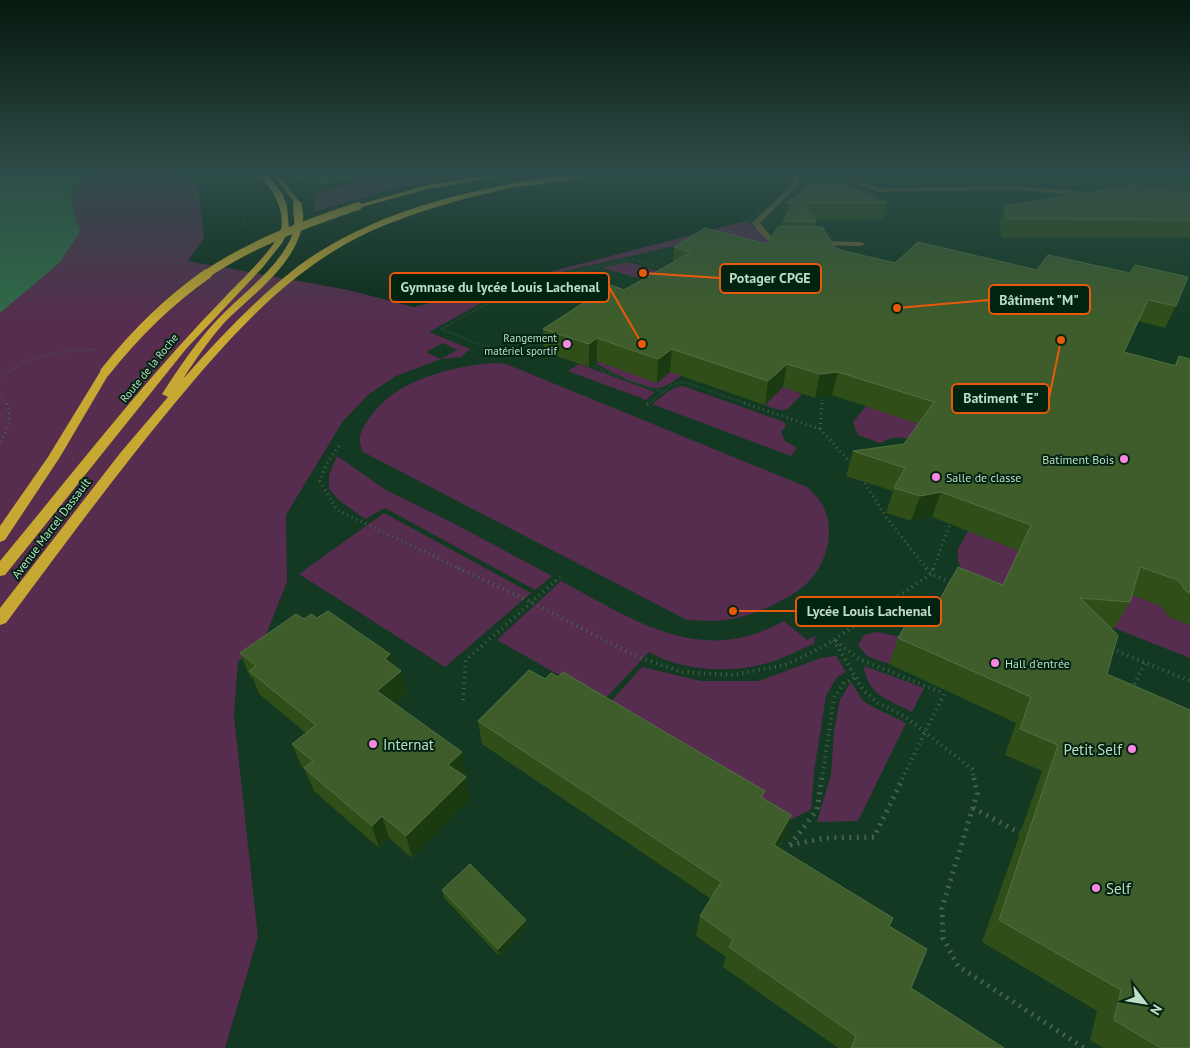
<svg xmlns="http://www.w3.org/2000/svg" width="1190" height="1048" font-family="'PT Sans',sans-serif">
	<rect width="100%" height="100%" fill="#0b2d19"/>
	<path fill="#133923" d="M785,174H1190V1048H225L258,937L234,714L238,662L264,640L287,582L286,515L381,357L414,307L745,221L781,193Z"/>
	<g fill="#562d4e" fill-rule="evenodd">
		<path d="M0,174H189L198,186L204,238L188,261L348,290L414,307L746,221L776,243L845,248L806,251L691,242L522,281L429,332L470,349L461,357L441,359L396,376L369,394L343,421L286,515L287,582L264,640L238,662L234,715L258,937L225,1048H0ZM443,343L457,350L441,359L426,352Z"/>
		<path d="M388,174H472L400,187L314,212L316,193Z"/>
		<path d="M628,262L681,278L668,286L602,268Z"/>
		<path d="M749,310C733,326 677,391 655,388C638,385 610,372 595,363Z"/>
		<path d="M490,363L506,364L807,487C811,491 817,496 820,501C836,525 829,558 811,579C797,596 762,611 741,617C723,622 705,621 687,620L363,452C357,439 360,432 368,420C393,381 446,368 490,363Z"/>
		<path d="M579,364L655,392L646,400L568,371Z"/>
		<path d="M790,380L797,392L802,394C786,411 788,414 765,405Z"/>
		<path d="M683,386L784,422L786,426L781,432L785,441L797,448L791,456L652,404C662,397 671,387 683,386Z"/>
		<path d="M866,406L926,426L916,441C901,436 894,436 880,443L858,435L853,422Z"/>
		<path d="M337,456L386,490L453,523L552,576L535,590L385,508L365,519L340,501L329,489V475Z"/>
		<path d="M384,513L531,593L445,667L299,574Z"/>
		<path d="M968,531L1019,551L999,594L962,571L958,561V549Z"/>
		<path d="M561,581C635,620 700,668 784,621L807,640L815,636L814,644C799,650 784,658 768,663C731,674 682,671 649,652L604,700L497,640Z"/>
		<path d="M1124,592L1161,606L1169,617L1190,625V658L1114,628Z"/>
		<path d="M877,632L921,641L899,645L889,664L867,656L858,645L864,635Z"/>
		<path d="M836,656L846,672L837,677L826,696L814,772L811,809L789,821L760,804L763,798L606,707L642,667L701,681H759L821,658Z"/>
		<path d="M864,666L924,688L912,712C889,700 867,695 864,666Z"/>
		<path d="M851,682L863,701L873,707L906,723L858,821L817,822L831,775L834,732L840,700Z"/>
	</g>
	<g fill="#2f6b46">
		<path d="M0,174H87L70,197L80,232L59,263L0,313Z"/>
		<path d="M297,174H366L324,185L303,182Z"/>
	</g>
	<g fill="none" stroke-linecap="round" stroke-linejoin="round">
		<g stroke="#42644f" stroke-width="2" stroke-dasharray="0.5 2" stroke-linecap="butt">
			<path d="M229,174L242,211L245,227"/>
			<path d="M564,275L632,259L665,269"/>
		</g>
		<g stroke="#42644f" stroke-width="2.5" stroke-dasharray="0.5 2.5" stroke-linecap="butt">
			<path d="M505,354L441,329L505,294L532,283L569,274"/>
			<path d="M595,366L605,372L663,392"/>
			<path d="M0,381C23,353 62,351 96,349"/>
			<path d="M0,393L6,404"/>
			<path d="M648,404L673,384L684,382L748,404"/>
			<path d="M822,404V399"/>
		</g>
		<g stroke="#42644f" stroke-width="3" stroke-dasharray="1 4" stroke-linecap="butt">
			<path d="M744,403L820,429L851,463"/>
			<path d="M647,405L650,403"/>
			<path d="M820,429L822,403"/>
			<path d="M0,442C7,428 14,417 6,403"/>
			<path d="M339,446L327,463L320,481L337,510L461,569"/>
			<path d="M862,479L886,517L927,569"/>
			<path d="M933,569L950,524"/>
		</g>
		<g stroke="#42644f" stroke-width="4" stroke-dasharray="1 4.5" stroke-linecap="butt">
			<path d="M458,568L531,602L633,655L682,672L733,675L785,665L823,647L931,574L933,568"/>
			<path d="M926,568L931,574L952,583"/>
			<path d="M834,640L863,690L878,703L904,716L972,769L974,779"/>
			<path d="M836,641L859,659L943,693"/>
			<path d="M1112,649L1190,681"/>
			<path d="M1132,689L1145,662"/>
			<path d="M463,700L466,660L560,577"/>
			<path d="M822,779L834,698L844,683L856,677"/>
			<path d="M902,779L945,692"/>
		</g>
		<g stroke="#42644f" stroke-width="5" stroke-dasharray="2 5.5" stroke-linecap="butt">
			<path d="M974,778L977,794L942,908L943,938L958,966L1084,1048"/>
			<path d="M973,808L1020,833"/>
			<path d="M790,845L825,838L874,837L903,778"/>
			<path d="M790,845L817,810L822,778"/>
		</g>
		<g fill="#6e6234" fill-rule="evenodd">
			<path d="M792,174H798L799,184L760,223L770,235L788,243C775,252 759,233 752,223L793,184Z"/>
			<path d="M846,177L879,188L1017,186L1098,193L1101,195L1098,197L1017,190L878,192L846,179Z"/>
			<path d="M814,241L861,242L865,244L861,246L817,245L813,243Z"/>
		</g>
		<path fill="#978336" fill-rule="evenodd" d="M272,174H278L299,201V203H295Z"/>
		<g fill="#c6a832" fill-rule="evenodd">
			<path d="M496,174H512L428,189L358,208L354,206L427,185Z"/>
			<path d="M573,174H590C581,180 526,185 511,188C463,198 416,211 371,231C290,268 231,336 175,403C116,474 61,549 6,623L0,625V608L121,452L168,397L162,394C179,368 196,342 217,320C242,293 275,272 291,238C298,222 291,212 294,200L301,202C302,208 304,215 303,221C297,265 252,294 224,323C209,340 195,360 183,379C218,339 255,300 297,267C375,209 478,187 573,174Z"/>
			<path d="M264,176H268L282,193L287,206L289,229L282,243L263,267L186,349L5,575L0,576V561C74,472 145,379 226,296C239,282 277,247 281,229C285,209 273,192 262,177Z"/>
			<path d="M105,369L110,372L60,457L5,540L0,542V526L48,457L100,372Z"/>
		</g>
		<path stroke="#c6a832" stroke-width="8" d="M205,275C252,243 305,224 358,206"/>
		<path stroke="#c6a832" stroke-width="10" d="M105,372C135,334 167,302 207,274"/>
	</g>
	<g fill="#2f4e18">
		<path d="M1111,174H1190V237H1001L1000,223L1005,206L1128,186Z"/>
		<path d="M787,203H887L883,219L814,220L816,222L815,227L836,249L895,263L918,242L1176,306L1165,328L1138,321L1124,352L1174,365L1179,356L1190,359V625L1169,617L1161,606L1132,595L1130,602L1114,628H1110L1107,674L1190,1048H1103L1090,1040L1097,1011L982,942L1042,771L1005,755L1016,723L889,664L898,638L931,615L1003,585L1019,551L932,517L911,521L886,513L893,491L846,476L853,451L904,444L919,424L832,395L815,398L783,387L765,405L670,372L657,383L597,361L589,367L544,352L543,329L624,290L673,263L674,247L766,244L782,226L783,221L785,219Z"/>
		<path d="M317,618L401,671L407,694L395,704L466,775L465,776L470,799L412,858L389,838L379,848L314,791L305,770L302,767L292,744L306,733L259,694L253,679L250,677L240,653L304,619Z"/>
		<path d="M545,679L763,798L791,815L785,837L779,848L889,926L911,988L1004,1048H838L723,967L726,957L696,936L700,916L711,899L482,744L478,721Z"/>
		<path d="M442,890L526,920V927L499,956L444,898Z"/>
	</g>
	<g fill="#1a3a11">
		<path d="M597,338V361L589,367V344Z"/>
		<path d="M672,349L670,372L657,383L658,359Z"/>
		<path d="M787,364L783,387L765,405L768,381Z"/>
		<path d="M838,372L832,395L815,398L820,374Z"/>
		<path d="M941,492L932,517L911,521L920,496Z"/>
		<path d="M390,654L396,675L401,671L407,694L384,714L377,691L385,659Z"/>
		<path d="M462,752L466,775L452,788L448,765Z"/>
		<path d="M466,777L470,799L412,858L406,836Z"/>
		<path d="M791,815L785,837L768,866L774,845Z"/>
		<path d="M382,816L389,838L379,848L372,826Z"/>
		<path d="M526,920V927L499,956L498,949Z"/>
	</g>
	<g fill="#3e5d2b" stroke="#527143">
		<path d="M1141,174H1190V187L1152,181Z"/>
		<path d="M825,175L887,203H804L816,222L783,221L795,203H787Z"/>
		<path d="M1128,186L1190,194V220L1007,219L1005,206Z"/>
		<path d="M779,226L822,227L836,249L895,263L918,242L1037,270L1048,255L1130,273L1135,265L1188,277L1176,306L1148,300L1124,352L1176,366L1179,356L1190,359V593L1186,591L1178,580L1140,567L1130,602L1080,598L1118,635L1107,674L1190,710V1048H1161L1114,1020L1121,990L999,920L1058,745L1020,729L1031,697L898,638L909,619L931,615L958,567L1003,585L1031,525L941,492L920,496L894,488L905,468L853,451L904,444L934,402L838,372L820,374L787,364L768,381L672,349L658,359L597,338L589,344L543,329L611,285L624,290L691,252L674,247L705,228L766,244Z"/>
		<path d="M328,611L390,654L385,659L401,671L377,691L462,752L448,765L466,777L406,836L382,816L372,826L304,768L313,761L292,744L316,725L249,671L256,666L240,653L296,614L304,619L311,614L317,618Z"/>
		<path d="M529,670L545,679L551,673L558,677L563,672L765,791L761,797L791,815L774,845L893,918L889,926L927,949L911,988L1004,1048H851L856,1036L729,947L733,939L700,916L721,882L478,721Z"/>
		<path d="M470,864L526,920L498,949L442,890Z"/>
	</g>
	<linearGradient id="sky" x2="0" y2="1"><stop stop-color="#06190e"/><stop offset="0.54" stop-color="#2e4c49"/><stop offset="1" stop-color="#2e4c49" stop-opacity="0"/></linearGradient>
	<rect width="1190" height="321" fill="url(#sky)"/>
	<g fill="#fb87e5" stroke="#022310" stroke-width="2">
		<circle cx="567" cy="344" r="5"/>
		<circle cx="1124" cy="459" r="5"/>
		<circle cx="936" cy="477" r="5"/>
		<circle cx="995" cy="663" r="5"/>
		<circle cx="373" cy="744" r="5"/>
		<circle cx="1132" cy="749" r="5"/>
		<circle cx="1096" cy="888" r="5"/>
	</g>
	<g text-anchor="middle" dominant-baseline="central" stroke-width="4" stroke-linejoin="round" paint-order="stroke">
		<g font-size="11" fill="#bdddc7" stroke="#022310" text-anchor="end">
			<text x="557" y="338">Rangement<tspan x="557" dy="13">matériel sportif</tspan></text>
		</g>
		<g font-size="11" fill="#bdddc7" stroke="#022310">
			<text transform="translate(149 368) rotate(-51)">Route de la Roche</text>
		</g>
		<g font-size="12" fill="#bdddc7" stroke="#022310" text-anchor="start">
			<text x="1114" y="459" text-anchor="end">Batiment Bois</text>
			<text x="946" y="477">Salle de classe</text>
			<text x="1005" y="663">Hall d'entrée</text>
		</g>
		<g font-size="12" fill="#bdddc7" stroke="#022310">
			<text transform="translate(51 528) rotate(-53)">Avenue Marcel Dassault</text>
		</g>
		<g font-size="15" fill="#bdddc7" stroke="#022310" text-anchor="start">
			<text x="383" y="744">Internat</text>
			<text x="1122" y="749" text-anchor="end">Petit Self</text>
			<text x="1106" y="888">Self</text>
		</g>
	</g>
	<path fill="none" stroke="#e8590c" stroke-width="2" d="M643 273L720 278M642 344L609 287M897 308L989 300M1061 340L1049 398M733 611L796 611"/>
	<g fill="#e8590c" stroke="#022310" stroke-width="2">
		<circle cx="643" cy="273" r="5"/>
		<circle cx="642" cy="344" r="5"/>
		<circle cx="897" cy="308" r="5"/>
		<circle cx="1061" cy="340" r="5"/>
		<circle cx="733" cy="611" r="5"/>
	</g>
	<g fill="#022310" stroke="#e8590c" stroke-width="2">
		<rect x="720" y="264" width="101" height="29" rx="5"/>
		<rect x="390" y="273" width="219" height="29" rx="5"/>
		<rect x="989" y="285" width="101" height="29" rx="5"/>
		<rect x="952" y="384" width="97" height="29" rx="5"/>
		<rect x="796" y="597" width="145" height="29" rx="5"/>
	</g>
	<g font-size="14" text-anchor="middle" font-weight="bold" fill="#bdddc7">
		<text x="770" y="283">Potager CPGE</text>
		<text x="500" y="292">Gymnase du lycée Louis Lachenal</text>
		<text x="1039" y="305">Bâtiment "M"</text>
		<text x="1001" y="403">Batiment "E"</text>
		<text x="869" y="616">Lycée Louis Lachenal</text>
	</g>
	<g transform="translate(1145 1003) rotate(121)" stroke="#022310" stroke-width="4" paint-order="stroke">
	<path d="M0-4L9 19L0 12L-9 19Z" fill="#bdddc7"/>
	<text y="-8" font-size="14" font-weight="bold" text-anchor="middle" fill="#bdddc7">N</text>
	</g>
</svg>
